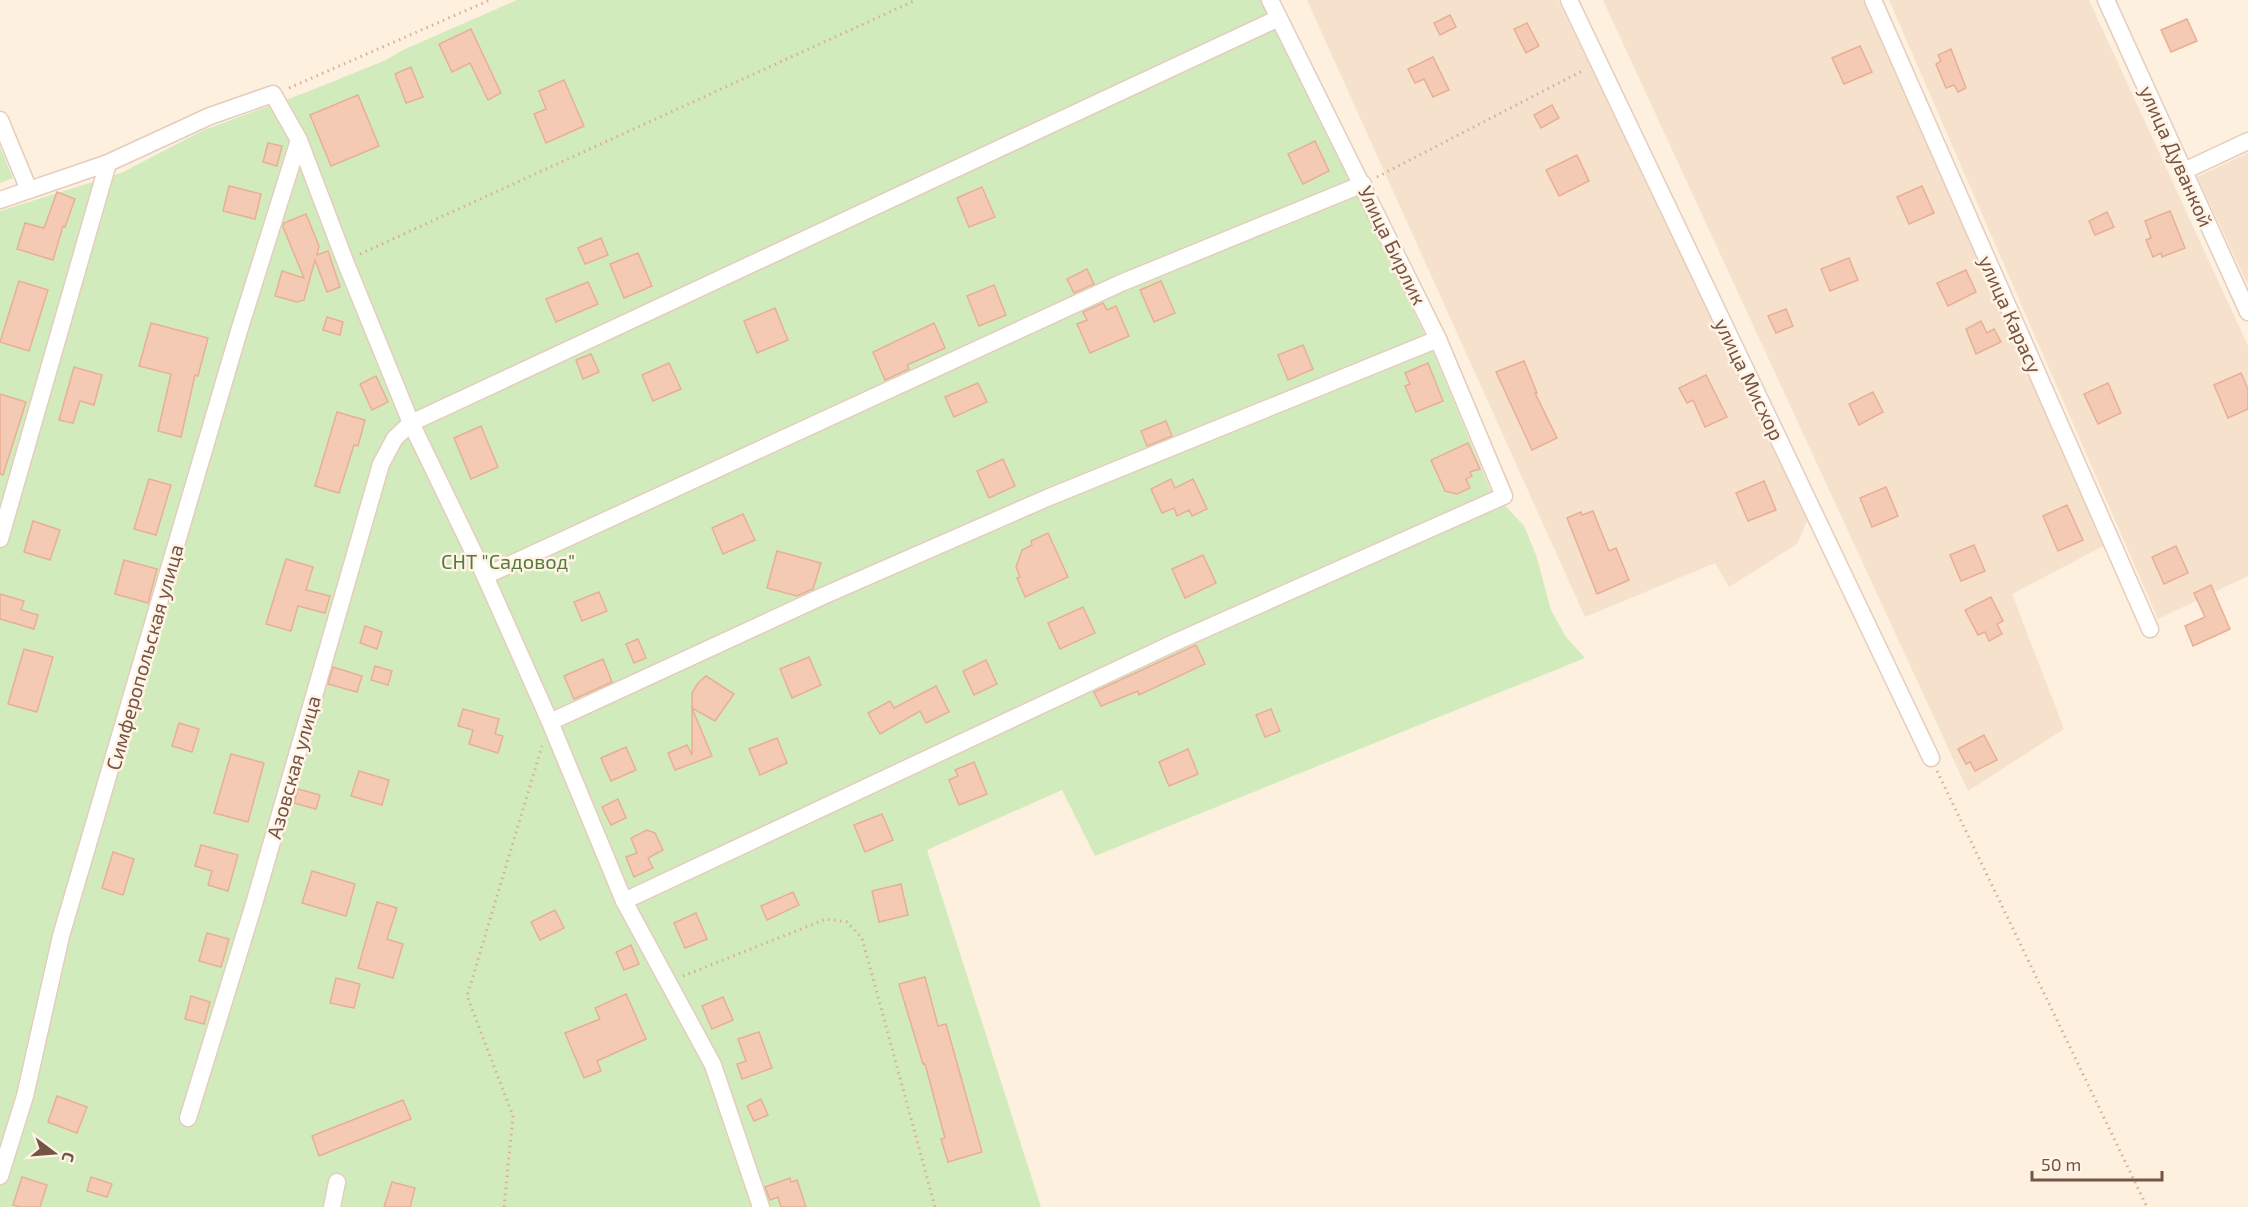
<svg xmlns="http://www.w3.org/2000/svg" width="2248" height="1207" font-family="'Exo 2',sans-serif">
	<rect width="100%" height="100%" fill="#fdf0de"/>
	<g fill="#f5e1cc">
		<path d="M1307,0H1558L1809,516L1797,544L1729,587L1715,563L1585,617Z"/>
		<path d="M1603,0H1863L2107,544L2012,594L2064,729L1968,791Z"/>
		<path d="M1889,0H2089L2248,346V576L2158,619Z"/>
		<path d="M2248,153V285L2197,177Z"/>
	</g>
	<g fill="#d2ebbd">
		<path d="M517,0H1263L1433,352L1490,489L1524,526L1536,555L1551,610L1566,637L1585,658L1095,856L1062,790L927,850L1041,1207H0V211L121,173L204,130L307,92L386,60L403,50Z"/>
		<path d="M0,147L13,178L0,183Z"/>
	</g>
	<g fill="#f4cab5" stroke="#e8af94" stroke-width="1.5">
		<path d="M1450,15L1456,27L1440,35L1434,23Z"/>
		<path d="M2187,19L2197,41L2171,52L2161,30Z"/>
		<path d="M1527,23L1539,46L1526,53L1514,29Z"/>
		<path d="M471,29L501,93L488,100L470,63L452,72L439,44Z"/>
		<path d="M1860,46L1872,72L1844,84L1832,58Z"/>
		<path d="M1951,49L1966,88L1958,92L1954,85L1946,88L1936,64L1941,61L1938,55Z"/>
		<path d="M1433,57L1449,90L1433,97L1424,79L1415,83L1408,69Z"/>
		<path d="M411,67L423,97L406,103L395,74Z"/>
		<path d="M564,80L584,126L546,143L534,114L546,109L539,91Z"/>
		<path d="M358,95L379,146L331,166L310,115Z"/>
		<path d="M1552,105L1559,118L1541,128L1534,115Z"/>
		<path d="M1315,141L1329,171L1303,184L1288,154Z"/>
		<path d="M268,143L282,146L277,166L263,162Z"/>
		<path d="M1577,155L1589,181L1559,196L1546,170Z"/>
		<path d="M229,186L261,194L255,219L223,211Z"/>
		<path d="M1922,186L1934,213L1909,224L1897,197Z"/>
		<path d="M982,187L995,217L969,227L957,198Z"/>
		<path d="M57,192L75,199L65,227L63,226L53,260L17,249L25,223L44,228Z"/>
		<path d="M2170,211L2185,248L2162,257L2161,253L2153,257L2146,240L2151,238L2145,221Z"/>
		<path d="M2107,212L2114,227L2095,235L2089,221Z"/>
		<path d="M306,214L319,246L317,255L328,251L340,287L327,292L315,260L304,300L297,302L275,296L282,271L304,278L283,227L284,223Z"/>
		<path d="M601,238L608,255L585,264L578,248Z"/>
		<path d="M638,253L652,286L624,298L610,264Z"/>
		<path d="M1849,258L1858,280L1830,291L1821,269Z"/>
		<path d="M1087,269L1094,284L1074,293L1067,279Z"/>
		<path d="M1966,270L1976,292L1948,306L1937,283Z"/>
		<path d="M19,281L48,290L29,351L0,342Z"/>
		<path d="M1161,281L1175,313L1154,322L1140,290Z"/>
		<path d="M588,282L598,304L556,322L546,299Z"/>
		<path d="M994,285L1006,315L979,326L967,296Z"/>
		<path d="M1103,303L1107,310L1116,306L1129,336L1090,353L1077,324L1087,320L1083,312Z"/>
		<path d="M775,308L788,340L757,353L744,321Z"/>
		<path d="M1786,309L1793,326L1776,333L1768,316Z"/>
		<path d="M327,317L343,322L340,335L323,330Z"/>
		<path d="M1981,321L1987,333L1994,329L2001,342L1976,354L1966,329Z"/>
		<path d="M151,323L208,338L198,376L195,375L181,437L158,431L171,374L139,366Z"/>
		<path d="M934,323L945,348L907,365L909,369L885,380L873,352Z"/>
		<path d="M1303,345L1313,369L1288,380L1278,355Z"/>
		<path d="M591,354L599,372L583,379L576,360Z"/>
		<path d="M1524,361L1537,393H1535L1557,438L1532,450L1496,372Z"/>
		<path d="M669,363L681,389L653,401L642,375Z"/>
		<path d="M1428,363L1443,401L1416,412L1405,386L1410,384L1405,373Z"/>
		<path d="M74,367L102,375L94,405L80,401L73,423L59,420Z"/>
		<path d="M2241,373L2248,389V409L2228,418L2214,385Z"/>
		<path d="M1706,375L1727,417L1705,427L1693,400L1687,403L1679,388Z"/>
		<path d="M376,376L388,402L372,410L360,384Z"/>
		<path d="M978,383L987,402L954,417L945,397Z"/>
		<path d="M2108,383L2121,413L2098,424L2084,394Z"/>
		<path d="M1873,392L1883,412L1859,425L1849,404Z"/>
		<path d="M0,394L26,402L3,475L0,474Z"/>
		<path d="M337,412L365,420L358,446L354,445L339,493L315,486Z"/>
		<path d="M1166,421L1172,436L1147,446L1141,431Z"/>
		<path d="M481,426L498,467L471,479L454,438Z"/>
		<path d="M1468,443L1480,469L1470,472L1472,476L1466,479L1470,488L1457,494L1445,491L1431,460Z"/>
		<path d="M1003,459L1015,486L989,498L977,471Z"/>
		<path d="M149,479L171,485L156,535L134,529Z"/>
		<path d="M1171,479L1175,488L1193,479L1207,509L1192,516L1189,510L1177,516L1174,508L1162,513L1151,489Z"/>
		<path d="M1764,481L1776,510L1748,521L1736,493Z"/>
		<path d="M1886,487L1898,516L1872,527L1860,498Z"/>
		<path d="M2067,505L2083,540L2058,551L2043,516Z"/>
		<path d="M1593,511L1609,551L1616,548L1629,580L1597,594L1567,518L1581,512L1582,515Z"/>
		<path d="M743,514L755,540L723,554L712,528Z"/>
		<path d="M33,521L60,530L50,560L24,552Z"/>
		<path d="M1048,533L1068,577L1025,597L1017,578L1020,577L1016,567L1022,550L1032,545L1031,541Z"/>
		<path d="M1974,545L1985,571L1961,581L1950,555Z"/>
		<path d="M2176,546L2188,573L2164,584L2152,557Z"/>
		<path d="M777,551L821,563L813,589L797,596L767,588Z"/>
		<path d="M1203,555L1216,583L1185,598L1172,569Z"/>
		<path d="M286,559L313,567L306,590L330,596L325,613L298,606L291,631L266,624Z"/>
		<path d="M124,560L157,569L148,603L115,594Z"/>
		<path d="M2211,585L2230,629L2193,646L2185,626L2205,617L2194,593Z"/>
		<path d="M599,592L607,611L582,621L574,602Z"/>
		<path d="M0,594L24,601L21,610L38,615L34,629L0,619Z"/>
		<path d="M1991,597L2003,621L1997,624L2002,634L1989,641L1985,632L1978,635L1965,610Z"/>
		<path d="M1083,607L1095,633L1060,649L1048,623Z"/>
		<path d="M365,626L382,632L377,649L360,643Z"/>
		<path d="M638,639L646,658L634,663L626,644Z"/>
		<path d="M1196,645L1205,664L1139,695L1138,691L1101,706L1094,692Z"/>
		<path d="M24,649L53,657L37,712L8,704Z"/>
		<path d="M809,657L821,685L792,698L780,669Z"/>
		<path d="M603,659L612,682L574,699L564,676Z"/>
		<path d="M986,660L997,684L974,695L963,671Z"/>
		<path d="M375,666L392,671L388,685L371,680Z"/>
		<path d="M333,667L362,676L357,692L328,684Z"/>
		<path d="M706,676L734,694L715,721L692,708L712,756L675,770L668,753L687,745L692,755V693L698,683Z"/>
		<path d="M936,686L949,712L926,723L920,711L880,734L868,713L890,701L894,708Z"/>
		<path d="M463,709L499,719L495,734L503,736L498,753L469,744L473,730L458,726Z"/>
		<path d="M1271,709L1280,731L1265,737L1256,715Z"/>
		<path d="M179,723L199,729L192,752L172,746Z"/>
		<path d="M1984,735L1997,760L1975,771L1970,762L1966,764L1958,749Z"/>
		<path d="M777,738L787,763L760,775L749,749Z"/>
		<path d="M626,747L636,770L611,781L601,758Z"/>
		<path d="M1188,749L1198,774L1169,786L1159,762Z"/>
		<path d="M231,754L264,763L248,822L214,813Z"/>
		<path d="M974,762L987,794L959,805L949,780L958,776L955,770Z"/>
		<path d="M359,771L389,780L382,805L351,796Z"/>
		<path d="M298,789L320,795L316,809L294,803Z"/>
		<path d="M618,799L626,818L611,825L602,807Z"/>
		<path d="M882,814L893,840L865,852L854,825Z"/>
		<path d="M647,830L655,833L663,850L648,858L653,868L634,877L626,857L637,853L631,838Z"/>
		<path d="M201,845L238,855L228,891L208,885L212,871L195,866Z"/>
		<path d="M113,852L134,859L123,895L102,888Z"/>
		<path d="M312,871L355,884L346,916L302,903Z"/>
		<path d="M901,884L908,915L879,922L872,891Z"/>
		<path d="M793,892L799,905L767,920L761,906Z"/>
		<path d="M377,902L397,908L387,939L403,944L393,978L358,968Z"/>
		<path d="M555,910L564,928L540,940L531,922Z"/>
		<path d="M696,913L707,939L685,948L674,923Z"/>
		<path d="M207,933L229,939L221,967L199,961Z"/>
		<path d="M631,945L639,964L624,970L616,952Z"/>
		<path d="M925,977L938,1026L946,1024L982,1152L948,1162L941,1139L945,1138L925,1064H923L899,984Z"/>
		<path d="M336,978L360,984L354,1008L330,1003Z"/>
		<path d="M626,994L646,1039L597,1061L601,1071L584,1078L565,1033L600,1019L595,1008Z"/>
		<path d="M191,996L210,1002L204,1024L185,1019Z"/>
		<path d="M723,997L733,1020L712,1029L702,1006Z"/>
		<path d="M759,1032L772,1068L742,1079L737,1064L746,1061L738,1039Z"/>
		<path d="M57,1096L87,1107L77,1133L48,1122Z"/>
		<path d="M761,1099L768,1115L754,1121L747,1106Z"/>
		<path d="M403,1100L411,1119L319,1156L312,1136Z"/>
		<path d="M22,1177L47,1185L40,1207H20L13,1205Z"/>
		<path d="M91,1177L112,1184L107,1197L87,1191Z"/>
		<path d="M790,1178L791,1182L797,1180L806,1207H781L778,1197L770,1200L765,1187Z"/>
		<path d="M392,1182L415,1188L410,1207H384Z"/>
	</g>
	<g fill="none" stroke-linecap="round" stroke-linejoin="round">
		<g stroke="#e4cdbd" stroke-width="19">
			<g id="minor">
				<path d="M1569,0L1931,758"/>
				<path d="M1873,0L2150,629"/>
				<path d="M2106,0L2248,312"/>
				<path d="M0,120L29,190"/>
				<path d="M2184,171L2248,141"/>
				<path d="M0,200L108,163L210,116L273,94L299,140L345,261L411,423L485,576L550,722L624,901L713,1065L761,1207"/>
				<path d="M0,539L108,163"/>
				<path d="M485,576L1121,283L1363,184"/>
				<path d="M550,722L823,596L1047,498L1438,339"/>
				<path d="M624,901L1178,641L1504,496L1438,339L1270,0"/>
				<path d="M188,1118L254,904L381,464L395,438L411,423L1279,18"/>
				<path d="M0,1176L25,1096L61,936L239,331L299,140"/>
				<path d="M332,1207L337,1182"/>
			</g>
		</g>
		<g stroke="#d9ae98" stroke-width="3" stroke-dasharray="1.5 4.5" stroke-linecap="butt">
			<path d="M289,88L490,0"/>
			<path d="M1377,177L1584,70"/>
			<path d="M360,254L916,0"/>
			<path d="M1937,771L2147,1207"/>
			<path d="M683,976L826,919L847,922L862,938L935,1207"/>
			<path d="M504,1207L513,1116L467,996L542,746"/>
		</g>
		<use href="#minor" stroke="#fff" stroke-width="16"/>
	</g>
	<g text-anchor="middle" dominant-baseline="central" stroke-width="5" stroke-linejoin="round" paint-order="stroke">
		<g font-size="20" fill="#755445" stroke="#fff4e6">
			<text transform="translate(2177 156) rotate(66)">улица Дуванкой</text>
			<text transform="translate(1393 245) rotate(64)">Улица Бирлик</text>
			<text transform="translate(2011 314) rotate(66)">улица Карасу</text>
			<text transform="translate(1750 379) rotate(64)">улица Мисхор</text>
			<text transform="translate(144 657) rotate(-74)">Симферопольская улица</text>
			<text transform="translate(293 767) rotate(-74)">Азовская улица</text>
		</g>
		<g font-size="20" fill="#537b3d" stroke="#fff4e6">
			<text x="508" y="561">СНТ "Садовод"</text>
		</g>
	</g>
	<g transform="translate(54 1153) rotate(106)" stroke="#fff4e6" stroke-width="4.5" paint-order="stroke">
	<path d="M0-4.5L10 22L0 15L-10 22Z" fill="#755445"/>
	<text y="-9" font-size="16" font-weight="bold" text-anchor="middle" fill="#755445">С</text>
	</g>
	<path d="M2032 1171v9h130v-9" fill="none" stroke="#755445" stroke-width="3"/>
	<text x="2041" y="1171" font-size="18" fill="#755445" stroke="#fff4e6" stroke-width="4.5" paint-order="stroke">50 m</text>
</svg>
